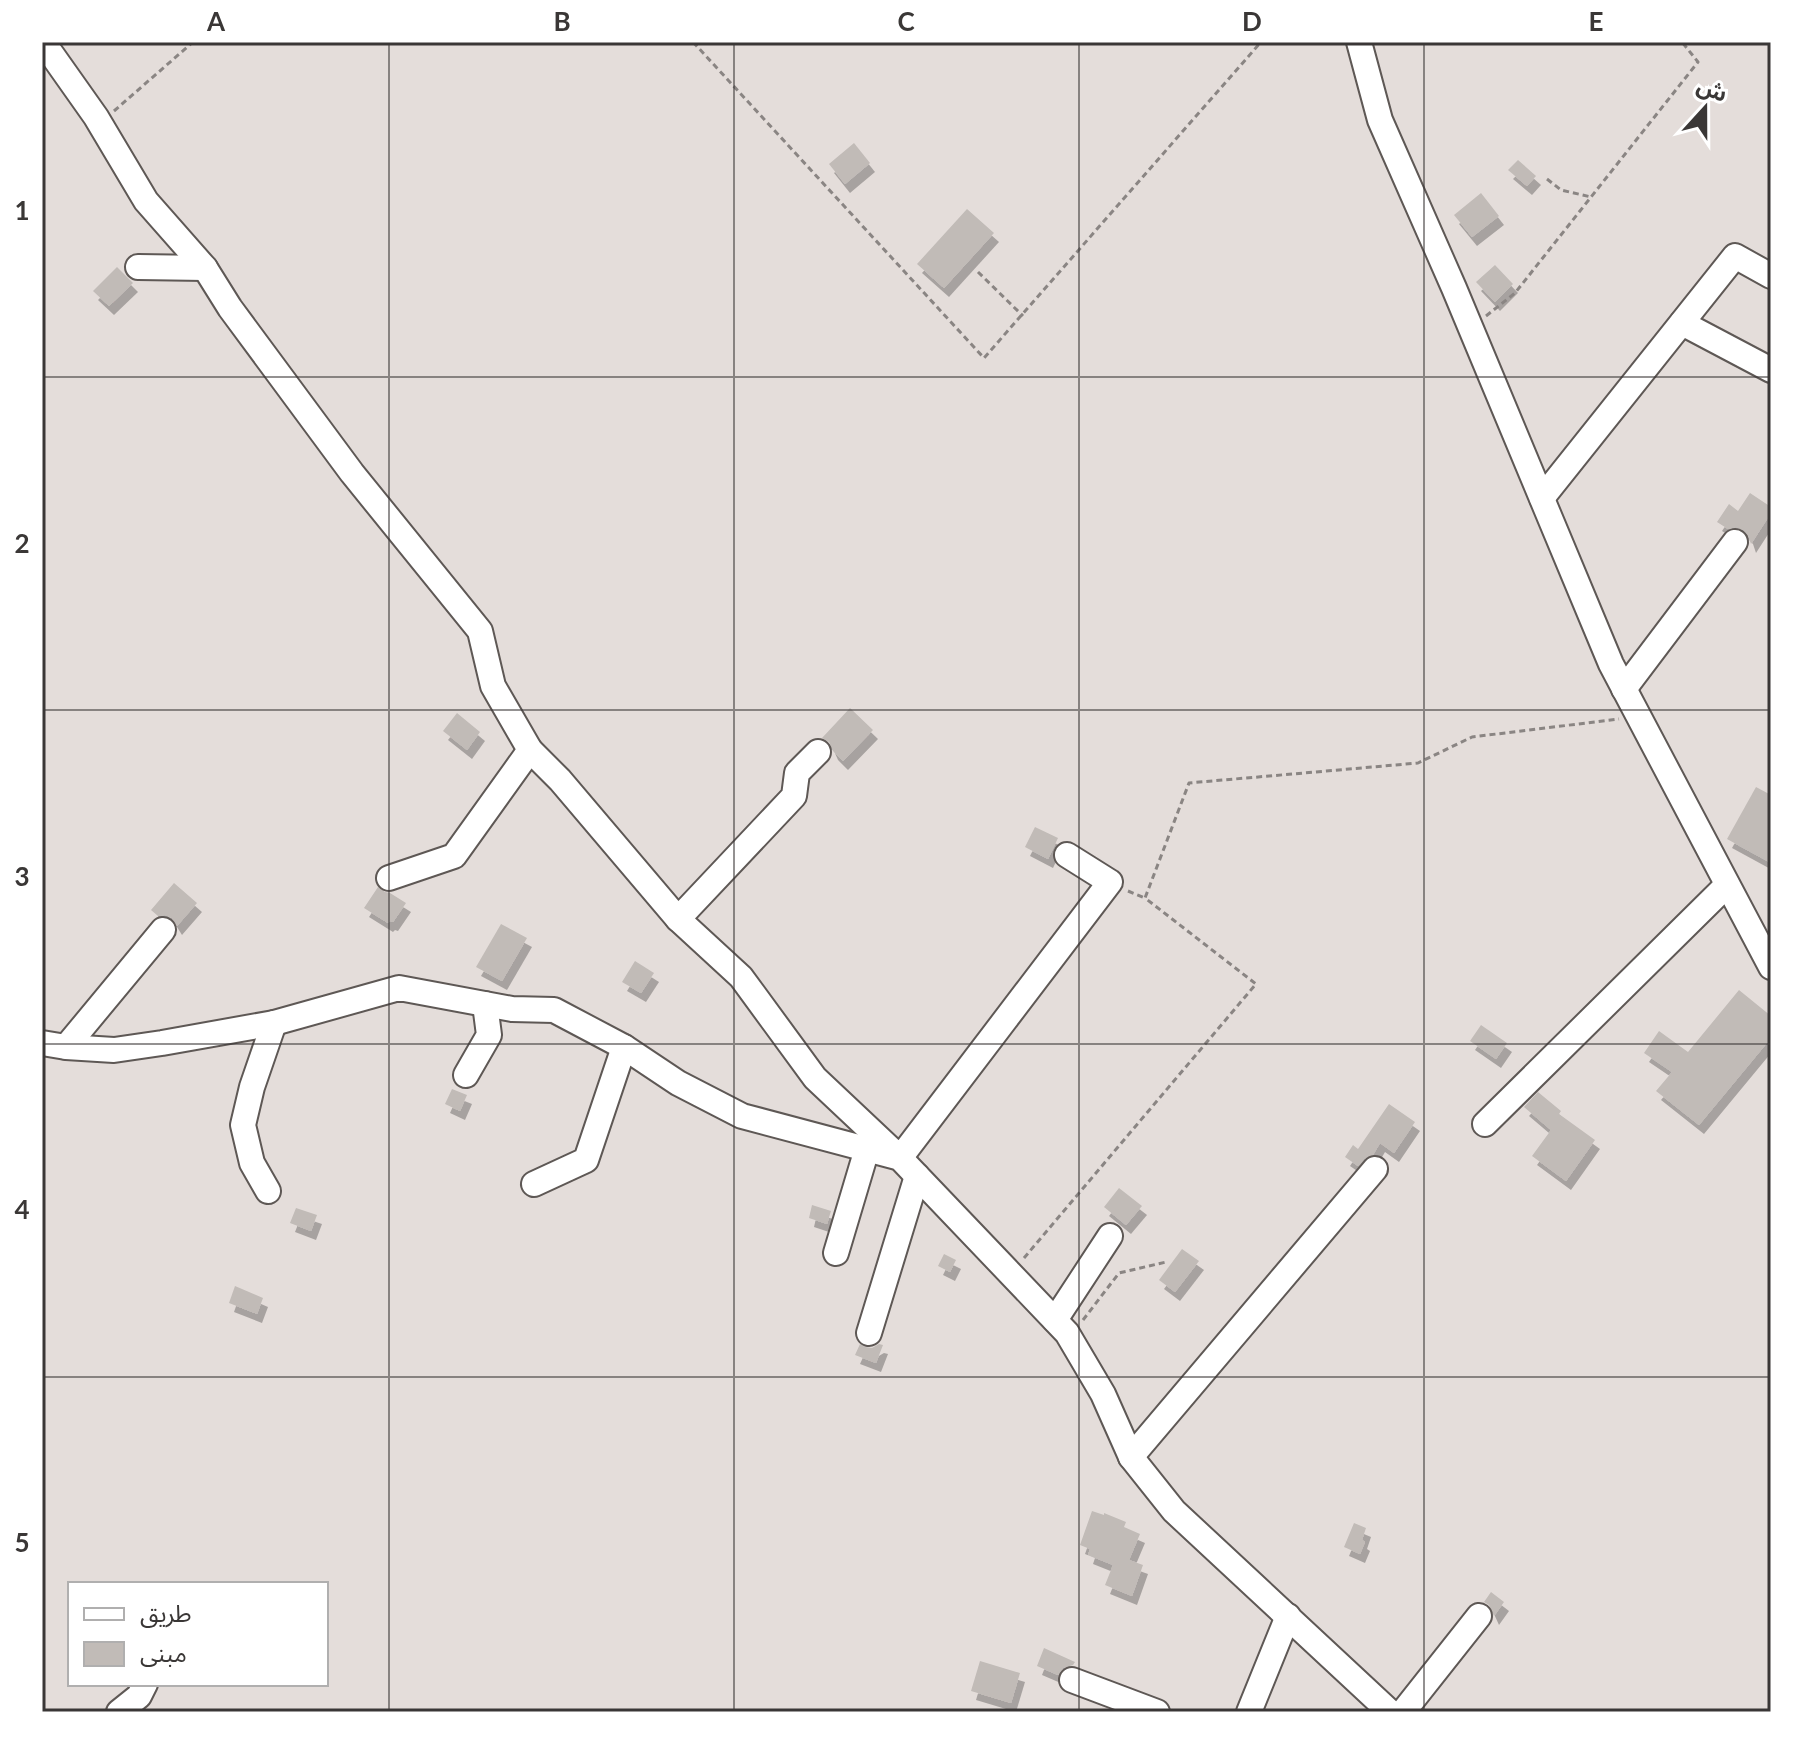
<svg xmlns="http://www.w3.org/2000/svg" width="1813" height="1754" font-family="Lato,'Noto Sans Arabic',sans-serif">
	<defs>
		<filter id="shadow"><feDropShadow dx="5" dy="9" stdDeviation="0" flood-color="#0004"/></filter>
	</defs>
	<rect width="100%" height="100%" fill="#e4ddda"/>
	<g fill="#c1bbb7" filter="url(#shadow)">
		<path d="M854,143L870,163L845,184L829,164Z"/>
		<path d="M1518,160L1536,176L1527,186L1508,170Z"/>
		<path d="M1481,193L1499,216L1472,237L1454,215Z"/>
		<path d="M967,209L994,233L944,288L917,264Z"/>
		<path d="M1495,265L1513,284L1495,302L1476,282Z"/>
		<path d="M117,267L133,283L109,306L93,291Z"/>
		<path d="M1750,493L1771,507V513L1751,544L1748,535L1743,530L1736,527L1728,529L1717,522L1729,504L1738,511Z"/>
		<path d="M850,708L873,730L843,761L833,751L829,742L822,738Z"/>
		<path d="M457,713L480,732L467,750L443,731Z"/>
		<path d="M1756,787L1771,795V863L1727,839Z"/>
		<path d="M1035,827L1058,838L1048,859L1025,847Z"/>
		<path d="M174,883L197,903L177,926L172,918L165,915L158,916L151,910Z"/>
		<path d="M378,887L385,892L390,893L406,903L393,922L390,921L388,923L364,908Z"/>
		<path d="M501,924L527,938L502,981L476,967Z"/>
		<path d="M635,961L654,973L641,993L622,982Z"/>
		<path d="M1739,990L1771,1016V1038L1699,1125L1656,1091L1672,1072L1644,1053L1659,1031L1688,1052Z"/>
		<path d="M1481,1025L1507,1043L1496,1059L1470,1041Z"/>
		<path d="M452,1089L467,1095L460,1111L445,1104Z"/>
		<path d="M1538,1092L1561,1111L1559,1114L1595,1140L1566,1181L1532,1156L1551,1130L1524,1107Z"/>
		<path d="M1389,1104L1415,1122L1394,1153L1380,1143L1373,1155L1364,1159L1358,1166L1345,1157L1353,1145L1358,1149Z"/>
		<path d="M1119,1188L1142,1206L1126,1225L1104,1207Z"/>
		<path d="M812,1205L831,1211L827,1224L809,1218Z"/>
		<path d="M296,1208L317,1215L311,1231L290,1223Z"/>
		<path d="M1182,1249L1199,1261L1175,1292L1159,1280Z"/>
		<path d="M944,1254L956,1260L950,1272L938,1266Z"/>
		<path d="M235,1286L263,1298L257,1314L229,1303Z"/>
		<path d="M860,1344L865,1347L872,1348L879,1344L883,1345L876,1363L855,1355Z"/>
		<path d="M1092,1511L1104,1515V1513L1126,1522L1124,1527L1140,1534L1129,1560L1143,1565L1132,1596L1105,1585L1113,1565L1088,1555L1090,1549L1080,1545Z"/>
		<path d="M1354,1523L1366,1528L1362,1540L1365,1542L1360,1554L1344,1547Z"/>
		<path d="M1491,1592L1504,1602L1494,1616L1489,1605L1484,1602Z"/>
		<path d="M1044,1648L1075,1662L1073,1665L1063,1668L1058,1675L1037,1666Z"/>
		<path d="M980,1661L1020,1673L1011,1703L971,1691Z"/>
	</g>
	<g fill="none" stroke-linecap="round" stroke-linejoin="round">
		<g stroke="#5e5855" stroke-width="28">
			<g id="minor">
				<path d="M43,42L96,117L146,201L205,268L230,308L352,473L480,631L493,686L530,750L560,780L678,919L741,977L815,1078L900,1158L1110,882L1067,855"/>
				<path d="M1359,42L1380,120L1454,288L1611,664L1771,967"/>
				<path d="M138,267L205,268"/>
				<path d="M1682,323L1771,370"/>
				<path d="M1542,498L1735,256L1771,276"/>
				<path d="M1624,689L1735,542"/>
				<path d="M389,878L454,856L530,750"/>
				<path d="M678,919L794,796L797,773L818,752"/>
				<path d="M42,1043L66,1047L114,1050L162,1043L274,1023L399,988L512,1009L554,1010L624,1047L678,1083L742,1116L900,1158L1067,1333L1103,1394L1131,1457L1174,1511L1390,1712"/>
				<path d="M66,1047L163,930"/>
				<path d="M466,1075L489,1035L485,1004"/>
				<path d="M1485,1124L1727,885"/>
				<path d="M534,1184L586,1160L624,1047"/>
				<path d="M268,1191L252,1163L243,1125L252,1087L274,1023"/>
				<path d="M836,1253L867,1149"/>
				<path d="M1055,1320L1110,1236"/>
				<path d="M869,1333L917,1176"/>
				<path d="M1131,1457L1375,1169"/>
				<path d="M1072,1680L1157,1712"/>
				<path d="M119,1712L139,1696L145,1684"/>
				<path d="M1249,1712L1288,1616"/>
				<path d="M1403,1712L1479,1616"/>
			</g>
		</g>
		<g stroke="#8a8583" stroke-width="3" stroke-dasharray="6 4" stroke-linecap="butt">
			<path d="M693,42L984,358L1261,42"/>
			<path d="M114,111L193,42"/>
			<path d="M1547,179L1561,190L1591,197"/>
			<path d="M978,272L1023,316"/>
			<path d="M1486,316L1515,293L1698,62L1682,42"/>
			<path d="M1128,891L1145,898"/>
			<path d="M1024,1258L1256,984L1145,898L1189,783L1418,763L1472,737L1619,719"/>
			<path d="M1083,1320L1119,1273L1166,1262"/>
		</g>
		<use href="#minor" stroke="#fff" stroke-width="24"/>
	</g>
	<path fill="none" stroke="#3a3736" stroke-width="2" stroke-opacity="0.55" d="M389,42V1712M734,42V1712M1079,42V1712M1424,42V1712M42,377H1771M42,710H1771M42,1044H1771M42,1377H1771"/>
	<rect width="1813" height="1754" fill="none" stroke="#ffffff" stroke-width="88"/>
	<rect x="68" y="1582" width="260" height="104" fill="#ffffff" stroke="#b0afaf" stroke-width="2"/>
	<rect x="84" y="1608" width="40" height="12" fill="#ffffff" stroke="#b0afaf" stroke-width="2"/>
	<text x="140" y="1622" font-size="24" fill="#3a3736">طريق</text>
	<rect x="84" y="1642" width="40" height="24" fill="#c1bbb7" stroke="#b0afaf" stroke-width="2"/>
	<text x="140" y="1662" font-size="24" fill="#3a3736">مبنى</text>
	<g transform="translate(1705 108) rotate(21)" stroke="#ffffff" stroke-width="6" paint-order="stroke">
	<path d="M0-6L14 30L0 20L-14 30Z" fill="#3a3736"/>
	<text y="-12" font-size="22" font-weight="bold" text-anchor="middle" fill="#3a3736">ش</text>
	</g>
	<rect x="44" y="44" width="1725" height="1666" fill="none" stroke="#3a3736" stroke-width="3"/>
	<g font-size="26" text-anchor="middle" font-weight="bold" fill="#3a3736">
		<text x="216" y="31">A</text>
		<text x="562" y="31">B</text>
		<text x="906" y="31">C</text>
		<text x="1252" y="31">D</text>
		<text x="1596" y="31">E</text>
		<text x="22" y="220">1</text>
		<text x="22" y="553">2</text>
		<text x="22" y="886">3</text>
		<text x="22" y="1219">4</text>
		<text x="22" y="1552">5</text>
	</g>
</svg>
